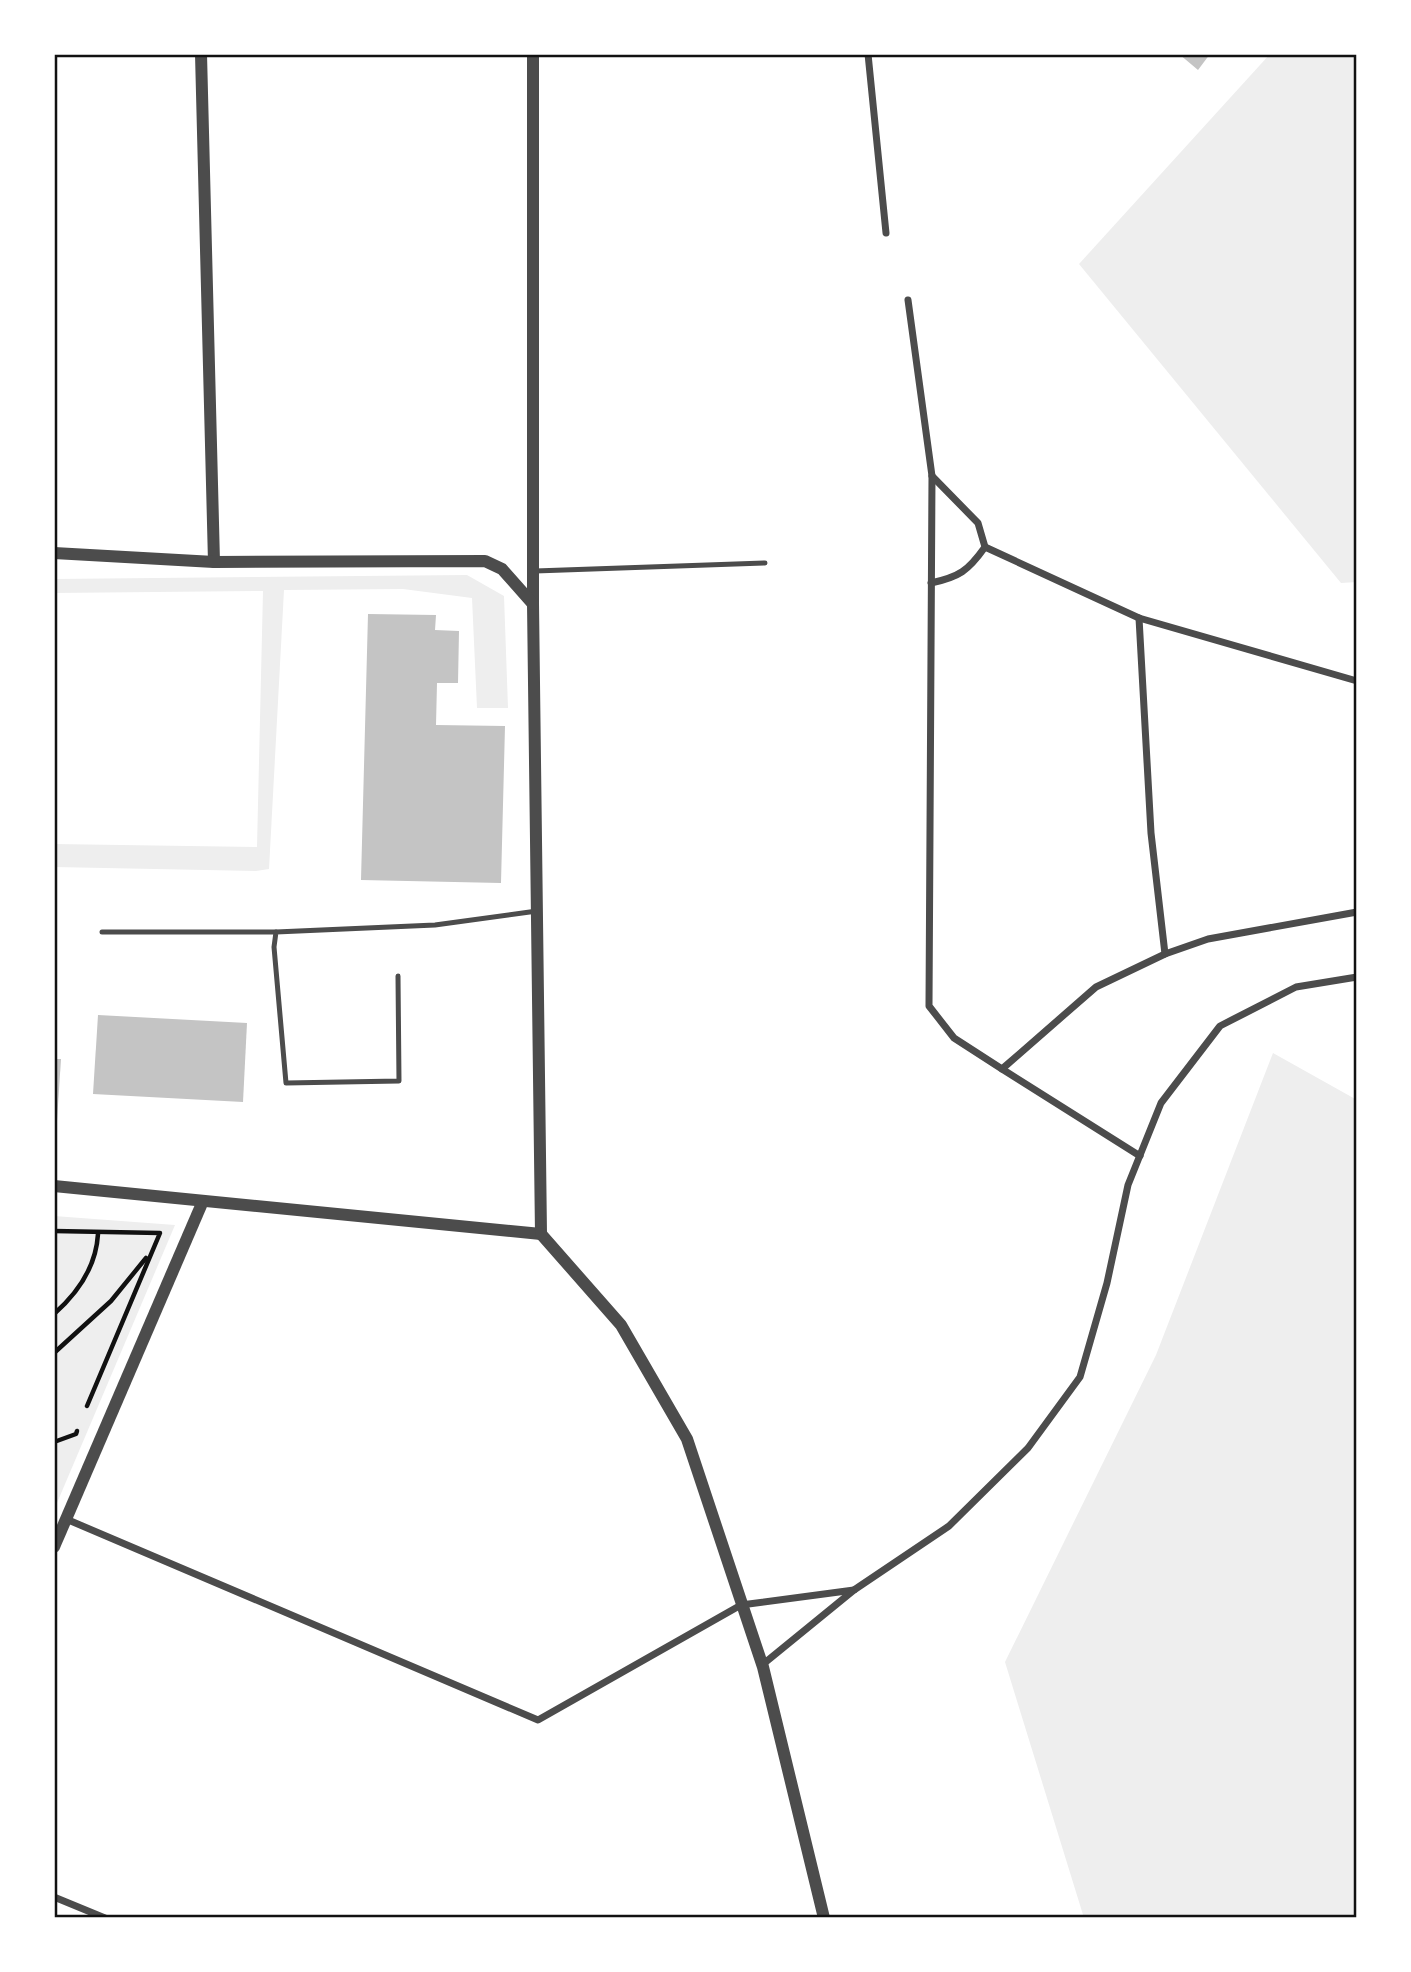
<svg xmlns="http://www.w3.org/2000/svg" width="1411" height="1972" font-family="Bitter,serif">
	<rect width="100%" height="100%" fill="#fff"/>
	<g fill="#eee">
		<path d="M1270,54H1357V582L1341,583L1079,264Z"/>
		<path d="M467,575L504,596L508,708H477L472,598L403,589L284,590L269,869L256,871L54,867V844L257,847L263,591L54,593V579Z"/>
		<path d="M1273,1053L1357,1100V1918H1084L1005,1662L1156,1355Z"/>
		<path d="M54,1216L175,1225L54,1510Z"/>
	</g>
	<g fill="#c4c4c4">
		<path d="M1179,54H1210L1198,70Z"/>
		<path d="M368,614L436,615L435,630L459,631L458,683H437L436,725L505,726L501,883L361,880Z"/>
		<path d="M98,1015L247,1023L243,1102L93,1094Z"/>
		<path d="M54,1059H61L56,1136H54Z"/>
	</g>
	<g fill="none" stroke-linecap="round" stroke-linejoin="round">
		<g stroke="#111" stroke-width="4.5">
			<path d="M54,1231L160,1233L87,1406"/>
			<path d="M54,1314C79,1292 96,1267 98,1234"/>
			<path d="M54,1353L111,1301L146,1258"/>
			<path d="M54,1442L76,1434L77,1431"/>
		</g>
		<g stroke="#4c4c4c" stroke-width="5">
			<path d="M535,571L765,563"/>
			<path d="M102,932H276"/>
			<path d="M398,976L399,1081L286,1083L274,947L276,932L435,925L537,911"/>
		</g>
		<g stroke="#4c4c4c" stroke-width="7">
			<path d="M868,54L886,233"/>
			<path d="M908,300L932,476L929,1006L954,1038L1002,1069L1096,987L1165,954L1208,939L1357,912"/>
			<path d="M985,547L1139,618L1357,681"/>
			<path d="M931,583C959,577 968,571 985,547L978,523L932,476"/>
			<path d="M1139,618L1151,833L1165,954"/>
			<path d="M1002,1069L1140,1156"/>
			<path d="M66,1519L538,1720L741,1605L854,1590"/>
			<path d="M762,1665L854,1590L949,1526L1028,1448L1080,1377L1107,1283L1128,1185L1161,1103L1220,1026L1296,987L1357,977"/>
			<path d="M54,1897L105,1918"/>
		</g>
		<g stroke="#4c4c4c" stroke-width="12">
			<path d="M201,54L214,562"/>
			<path d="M533,54V604L541,1234"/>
			<path d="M54,553L214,562L485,561L502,569L533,604"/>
			<path d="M54,1186L541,1234"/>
			<path d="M541,1234L621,1325L687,1439L763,1667L824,1918"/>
			<path d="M54,1547L203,1201"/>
		</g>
	</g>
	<rect width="1411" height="1972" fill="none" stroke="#ffffff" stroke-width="112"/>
	<rect x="56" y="56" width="1299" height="1860" fill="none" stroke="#111" stroke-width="2.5"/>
</svg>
